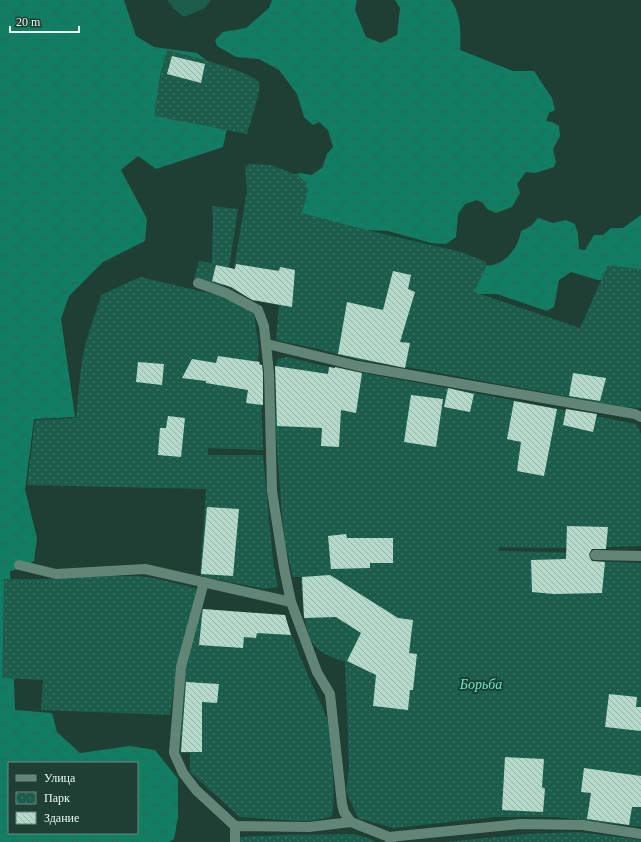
<svg xmlns="http://www.w3.org/2000/svg" width="641" height="842" font-family="Georgia,serif">
	<defs>
		<pattern id="forest-crowns" width="20" height="18" patternUnits="userSpaceOnUse"><rect width="20" height="18" fill="#117e63"/><path d="M2 6a3 3 0 1 1 6 0M12 15a3 3 0 1 1 6 0" fill="none" stroke="#2b6456"/></pattern>
		<pattern id="park-dots" width="8" height="8" patternUnits="userSpaceOnUse"><rect width="8" height="8" fill="#1b5d4a"/><path d="M2 2h.1M6 6h.1" fill="none" stroke="#3c7565" stroke-width="1.8" stroke-linecap="round"/></pattern>
		<pattern id="building-back-hatch" width="6" height="6" patternUnits="userSpaceOnUse"><rect width="6" height="6" fill="#b5d9cb"/><path d="M-1 5l2 2M0 0l6 6M5-1l2 2" fill="none" stroke="#99b6aa"/></pattern>
	</defs>
	<rect width="100%" height="100%" fill="#1f3e34"/>
	<path fill="#1b5d4a" d="M167,0H211L205,8L184,17L174,9Z"/>
	<g fill="url(#forest-crowns)" fill-rule="evenodd">
		<path d="M0,0H124L136,36L154,47L197,53L231,80L232,104L223,147L156,169L138,156L121,170L147,219L145,241L103,262L69,296L61,319L75,417L34,419L25,490L37,538L34,561L19,569L10,571L15,710L52,713L57,732L80,753L130,746L155,750L178,779V817L174,839L169,842H0ZM9,763H137V833H9Z"/>
		<path d="M272,0H357L355,10L366,37L381,43L397,35L400,8L395,0H451C461,15 461,33 460,50L513,71H534L552,98L555,110L549,113L546,121L552,122L559,126L560,136L553,149L556,162L554,167L535,173L526,172L517,184L520,193L512,207L496,213L487,209L483,203L477,200L465,204L458,214L456,237L446,244L431,243L388,231L345,229L294,218L288,176L300,173L311,175L322,168L327,154L333,147L328,130L319,122L313,125L304,117L297,94L279,70L259,59L236,57L217,46L215,40L223,32L246,28L269,8Z"/>
		<path d="M641,215V285L620,279L598,280L571,272L559,280L554,307L547,311L497,294H460L467,263C474,264 485,266 492,265C508,262 519,245 521,231L531,226L538,218L553,223L566,220L575,224L578,234L579,249L585,250L594,235H603L611,228H623Z"/>
	</g>
	<g fill="url(#park-dots)">
		<path d="M167,50C182,54 253,71 259,83C262,89 249,126 247,134L154,116L160,75Z"/>
		<path d="M249,164L271,165L299,176L306,183L308,191L302,213L375,232L461,252L486,262V267L474,292L580,328L608,265L641,269V408L624,407L407,367L359,360L318,349L276,340L279,305C258,301 248,297 229,287L234,268L247,191L245,168Z"/>
		<path d="M212,206L238,209L229,268L225,286L194,279L199,261L212,263L213,217Z"/>
		<path d="M140,277L225,297L254,314L259,349L258,361L259,362L257,378L263,379L261,393L263,450L208,448V455H263L273,560L278,587L265,589L200,576L206,489L27,485L35,420L76,418C79,396 79,373 84,351C88,332 96,314 101,295Z"/>
		<path d="M287,357L329,367L475,393L636,424L641,434V546L576,548L498,547L499,551L590,553V561L641,563V827L557,817H495L394,828L358,818L346,791L349,766L345,662C336,659 321,654 315,646C303,633 302,595 301,577H293L284,539L275,426L276,388L275,375L277,359Z"/>
		<path d="M101,576H139L159,579L198,589L178,663L170,715L41,710L43,680L2,678L4,579H47Z"/>
		<path d="M202,609L259,613L258,615L285,617C294,642 304,667 315,691C319,700 324,710 327,719C331,730 337,810 331,817L310,821H298L240,817L190,772V753H180L185,670Z"/>
		<path d="M579,832L641,840V842H445L527,834Z"/>
		<path d="M353,834L371,839L375,842H238L237,837L280,835Z"/>
	</g>
	<g fill="url(#building-back-hatch)">
		<path d="M172,56L205,64L201,83L167,74Z"/>
		<path d="M236,264L279,271L280,267L295,270L292,307L252,300L231,287L212,281L216,265L235,269Z"/>
		<path d="M393,271L411,275L408,289L415,292L400,342L410,343L405,368L338,354L347,302L383,310Z"/>
		<path d="M218,356L260,362L259,364L262,365L263,373V405L246,403L248,390L206,383V381L182,378L192,359L216,363Z"/>
		<path d="M138,362L164,364L162,385L136,382Z"/>
		<path d="M275,366L328,374L329,367L335,368V367L362,373L356,413L341,410L339,447L321,446L322,428L277,426Z"/>
		<path d="M573,373L606,378L600,401L569,396Z"/>
		<path d="M448,388L474,394L470,412L444,407Z"/>
		<path d="M411,395L443,399L436,447L404,442Z"/>
		<path d="M514,401L557,409L544,476L517,471L521,442L507,439Z"/>
		<path d="M566,409L597,414L593,432L563,425Z"/>
		<path d="M168,416L185,418L181,457L158,455L160,428H166Z"/>
		<path d="M207,507L239,509L233,576L201,574Z"/>
		<path d="M567,526L608,527L606,549H592L589,554L590,558L592,561L605,562L602,593L554,594L532,592L531,560L566,559Z"/>
		<path d="M346,534L347,538H393V563H370V568L331,569L328,536Z"/>
		<path d="M330,575L398,618L413,620L409,653L417,654L413,690H410L408,710L373,706L376,675L347,661L361,633L336,617L304,618L302,577Z"/>
		<path d="M203,609L285,615L291,635L257,633L256,638L244,637L243,648L199,645L202,616Z"/>
		<path d="M186,682L219,684L217,703L202,702V752H181Z"/>
		<path d="M609,694L637,697L636,707H641V731L605,727Z"/>
		<path d="M505,757L544,759L542,787L545,789L543,812L502,810Z"/>
		<path d="M584,768L641,776V807H632L629,825L587,819L591,793L581,792Z"/>
	</g>
	<g fill="none" stroke-linecap="round" stroke-linejoin="round">
		<g stroke="#618577" stroke-width="10">
			<path d="M198,283L226,293L258,310L264,326L269,373L272,491L284,568L291,602L317,672L330,694L342,804L344,812L351,822L389,837L391,842"/>
			<path d="M267,344L358,366L635,414L641,417"/>
			<path d="M595,555L641,556"/>
			<path d="M19,565L56,574L145,569L291,602"/>
			<path d="M204,582L181,667L174,753L183,773L196,790L235,826"/>
			<path d="M389,837L521,824L583,825L641,834"/>
			<path d="M235,842V826L309,827L351,822"/>
		</g>
	</g>
	<g text-anchor="middle" dominant-baseline="central" stroke-width="4" stroke-linejoin="round" paint-order="stroke">
		<g font-size="14" font-style="italic" fill="#63e7bf" stroke="#1f3e34">
			<text x="481" y="684">Борьба</text>
		</g>
	</g>
	<rect x="8" y="762" width="130" height="72" fill="#1f3e34" stroke="#6f8980"/>
	<rect x="16" y="775" width="20" height="6" fill="#618577" stroke="#6f8980"/>
	<text x="44" y="782" font-size="12" fill="#e7f9f2">Улица</text>
	<rect x="16" y="792" width="20" height="12" fill="url(#park-dots)" stroke="#6f8980"/>
	<text x="44" y="802" font-size="12" fill="#e7f9f2">Парк</text>
	<rect x="16" y="812" width="20" height="12" fill="url(#building-back-hatch)" stroke="#6f8980"/>
	<text x="44" y="822" font-size="12" fill="#e7f9f2">Здание</text>
	<path d="M10 26v6h69v-6" fill="none" stroke="#e7f9f2" stroke-width="2"/>
	<text x="16" y="26" font-size="12" fill="#e7f9f2" stroke="#1f3e34" stroke-width="3" paint-order="stroke">20 m</text>
</svg>
